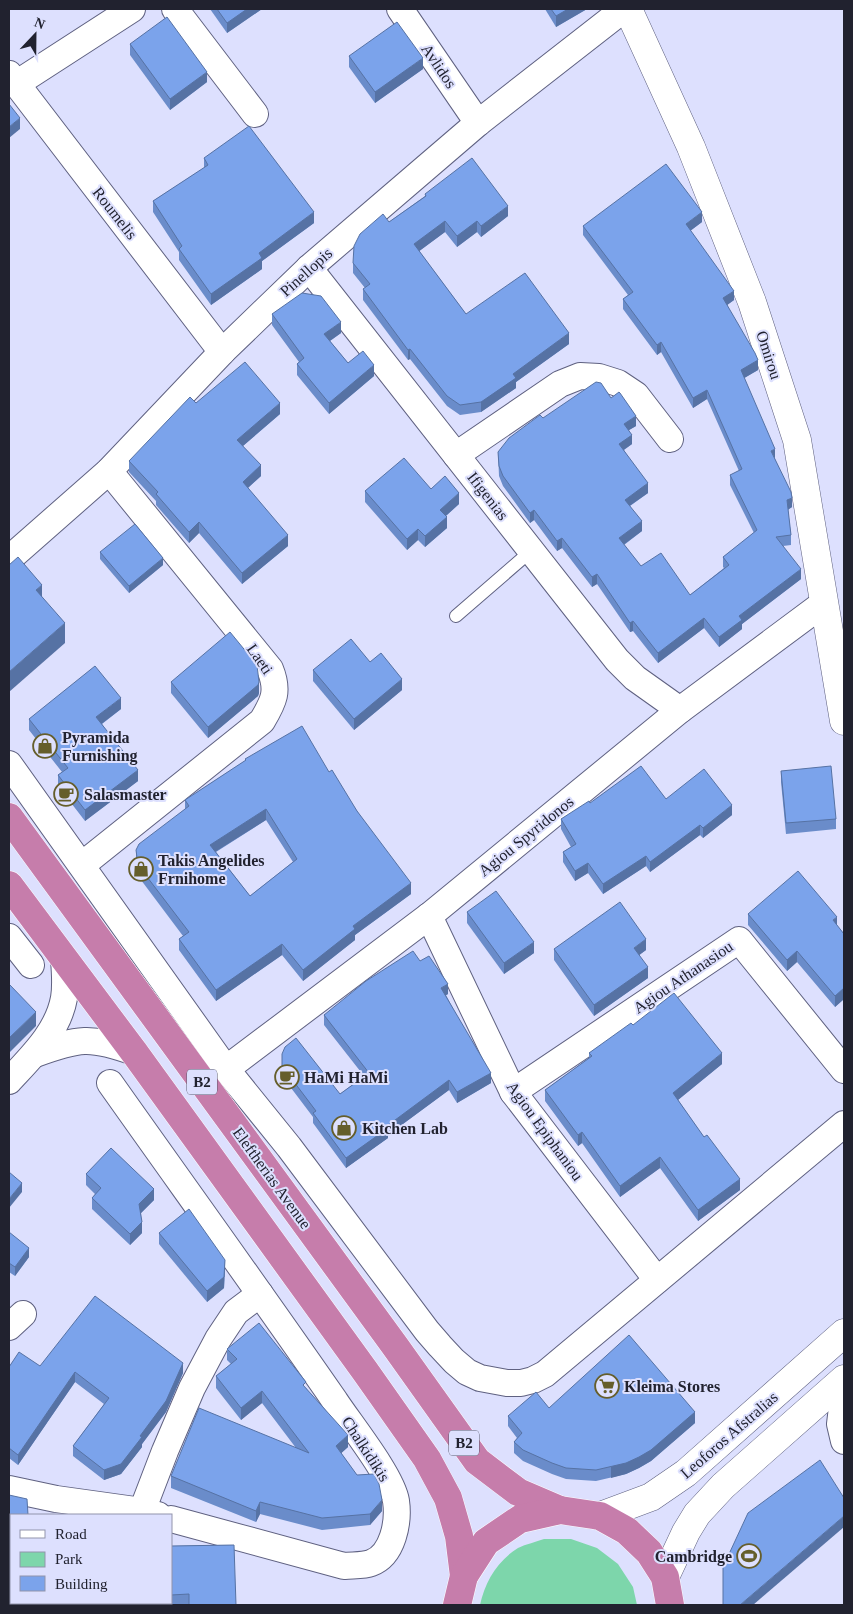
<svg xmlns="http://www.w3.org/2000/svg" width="853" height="1614" font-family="Georgia,serif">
	<rect width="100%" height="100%" fill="#dde0fe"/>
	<path fill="#7dd6ab" d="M544,1539H571L597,1548L618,1564L633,1587L637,1605H480C485,1582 497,1561 518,1548C526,1544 536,1542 544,1539Z"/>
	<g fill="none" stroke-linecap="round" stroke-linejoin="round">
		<g stroke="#5f6181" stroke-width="14">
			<path id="lane" d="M456,616L531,551"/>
		</g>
		<g stroke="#5f6181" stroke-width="28">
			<g id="street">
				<path d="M175,9L255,114"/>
				<path d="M400,9L478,123"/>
				<path d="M9,74L222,352"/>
				<path d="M16,84L132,9"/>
				<path d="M309,268L617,660L635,678L680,710"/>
				<path d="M456,455L560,384L580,376L599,377L618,383L636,395L670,439"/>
				<path d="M9,559L109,471L222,352L309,268L478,123L624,9"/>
				<path d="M9,764L226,1069L289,1147L427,1331L440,1346L454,1361L467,1372L480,1378L507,1383H521L533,1380L545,1374L844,1124"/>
				<path d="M82,865L262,721C274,701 279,691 270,669L109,471"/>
				<path d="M429,916L513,1092L657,1280"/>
				<path d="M9,937L31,965"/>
				<path d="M35,1054C79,1038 90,1036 134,1052"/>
				<path d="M226,1069L429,916L680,710L824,603"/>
				<path d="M9,1081C31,1057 58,1032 64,998C66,986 65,972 64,960"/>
				<path d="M110,1083C185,1189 261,1294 335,1401C350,1424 392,1476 396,1501C399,1522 393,1555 371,1563C363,1566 352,1565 344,1566L171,1519"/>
				<path d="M513,1092L739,940L844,1070"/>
				<path d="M9,1327L23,1314"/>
				<path d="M844,1391L840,1424L844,1441"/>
				<path d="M9,1489L56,1499L142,1511L158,1515"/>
				<path d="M142,1511L165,1451L192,1388L218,1339L236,1312L260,1294"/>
				<path d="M54,1605V1603"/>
			</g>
		</g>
		<g stroke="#5f6181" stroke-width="29">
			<g id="secondary">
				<path d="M628,9L691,147L752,302L797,440L844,721"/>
				<path d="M600,1516L651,1497L686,1473L844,1333"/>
				<path d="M665,1577L686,1532L697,1514L723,1486L844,1379"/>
			</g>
		</g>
		<g stroke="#fff" stroke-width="29">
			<g id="highway">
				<path d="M9,817L395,1346L477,1461L518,1492L560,1510"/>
				<path d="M9,885L134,1052L365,1371L427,1459L448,1498L459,1536L464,1576"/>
				<path d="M457,1605L464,1576L486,1542L520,1519L560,1510L600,1516L627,1531L649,1552L665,1577L670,1605"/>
			</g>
		</g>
		<use href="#lane" stroke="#fff" stroke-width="12"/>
		<use href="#street" stroke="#fff" stroke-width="26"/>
		<use href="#secondary" stroke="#fff" stroke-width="28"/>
		<use href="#highway" stroke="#c67dab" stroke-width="28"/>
	</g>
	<g fill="#6a8cca" fill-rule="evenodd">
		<path d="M210,9H262L227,33Z"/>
		<path d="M545,9H587L556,27Z"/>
		<path d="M130,44L207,82L170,110L130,55Z"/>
		<path d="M349,56L423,69L375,103L349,67Z"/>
		<path d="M204,158L314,223L262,261V269L211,305L179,260V252L153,212V201L204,168Z"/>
		<path d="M425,194L508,216L481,237L477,232L457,247L445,232L419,251L466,314L569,344L516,382V388L481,412L460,415L447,406L410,359L408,360L363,300V289L365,288L353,273V263L389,222L425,196Z"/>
		<path d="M702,222L690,231L734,300L727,305L758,370L744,378L775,459L792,507L788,510L791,535V545L783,546L801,579L742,624V629L719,647L704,628L658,663L633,631L630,632L597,584L592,587L562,548L557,551L534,520L530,523L503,486L499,476L498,452L543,418L611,398L636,426L629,430L632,444L624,450L648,493L630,506L642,531L624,545L641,566L690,595L724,568L723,567V557L754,533L730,485V475L739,471L707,399L693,408L661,352L657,355L623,309V299L628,295L583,235V226Z"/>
		<path d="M272,314L341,333L330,341L348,363L374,376L329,414L297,375V364L299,362L272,325Z"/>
		<path d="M196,403L280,414L243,446L261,476L248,488L288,546L242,584L199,533L189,543L156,505V501L129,472V461Z"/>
		<path d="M365,491L459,504L446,516L447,528L425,547L418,540L407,550L365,502Z"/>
		<path d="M100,552L163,565L129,593L100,559Z"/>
		<path d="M370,662L402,690L354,730L313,681V670Z"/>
		<path d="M171,682L259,693L258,696L208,738L171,693Z"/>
		<path d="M121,709L102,724L138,781L85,821L58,786V775L62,772L29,730V719Z"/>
		<path d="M245,759L329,772L357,811L411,894L355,935V940L303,981L282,955L216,1001L179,950V939L183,936L138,876L136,861V850L185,809V800L245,761ZM266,820L293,862L250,896L216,852Z"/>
		<path d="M781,771L836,819V829L786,834L781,782Z"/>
		<path d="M666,799L732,815L703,838L700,835L650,872L646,866L603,894L588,873L575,881L563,862V852L571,847L561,829V819L590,803Z"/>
		<path d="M467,912L534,953L504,974L467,923Z"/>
		<path d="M748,914L837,926L844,934V999L835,1007L797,962L787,971L748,925Z"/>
		<path d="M554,949L646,950L639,955L648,978L594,1016L554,960Z"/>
		<path d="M420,961L448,994L446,995L491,1083L457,1103L449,1090L388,1135V1138L346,1168L313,1123V1117L282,1076V1054L340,1094L364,1076L324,1025V1015Z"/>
		<path d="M633,1025L722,1064L678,1100L740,1190L698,1221L660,1168L620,1197L582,1143L578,1146L545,1101V1090L589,1058V1053Z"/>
		<path d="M86,1174L154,1200L141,1213L142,1233L130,1245L92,1209V1198L95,1194L86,1185Z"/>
		<path d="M9,1232L29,1257L15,1276L9,1272Z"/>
		<path d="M159,1233L225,1271L224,1288L207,1302L159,1244Z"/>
		<path d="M227,1349L306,1388L348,1447L341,1453L382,1511L370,1525L322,1530L260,1514L256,1522L171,1488V1476L296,1448L262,1403L241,1420L216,1388V1376L231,1364L227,1360Z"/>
		<path d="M40,1366L183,1373L166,1412L142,1444V1447L121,1474L104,1480L73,1456V1446L104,1404L75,1382L18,1465L9,1458V1367Z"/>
		<path d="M549,1408L695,1423L651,1461L639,1468L626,1474L596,1481L566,1479L552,1474L523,1461L514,1453V1442L517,1438L508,1426V1416Z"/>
		<path d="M9,1495L11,1515V1544H9Z"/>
		<path d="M234,1545L189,1604L169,1605H82V1603H171V1546Z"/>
	</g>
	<g fill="#5672a4">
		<path d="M247,9H262L227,33V23Z"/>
		<path d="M568,9H587L556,27V16Z"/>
		<path d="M423,58V69L375,103V92Z"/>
		<path d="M207,72V82L170,110V99Z"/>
		<path d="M20,118V129L9,138V127Z"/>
		<path d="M508,206V216L481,237V226Z"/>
		<path d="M314,212V223L262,261V269L211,305V294L259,253Z"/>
		<path d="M702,212V222L686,234V224Z"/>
		<path d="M445,221V232L414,255V244Z"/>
		<path d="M477,221V232L457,247V236Z"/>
		<path d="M734,291V300L723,308V298Z"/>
		<path d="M341,322V333L324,345V334Z"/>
		<path d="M569,333V344L516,382V388L481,412V402L513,374Z"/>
		<path d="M661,342V352L657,355V345Z"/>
		<path d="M410,349V359L408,360V350Z"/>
		<path d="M758,360V370L741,380V370Z"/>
		<path d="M374,365V376L329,414V403Z"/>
		<path d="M707,390V399L693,408V398Z"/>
		<path d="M280,403V414L237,451V440Z"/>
		<path d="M636,416V426L624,433V424Z"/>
		<path d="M632,435V444L619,453V444Z"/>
		<path d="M775,449V459L771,451Z"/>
		<path d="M261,465V476L243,492V482Z"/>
		<path d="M648,483V493L625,509V500Z"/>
		<path d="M459,493V504L440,521V510Z"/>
		<path d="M792,498V507L787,510V500Z"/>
		<path d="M534,510V520L530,523V513Z"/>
		<path d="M447,517V528L425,547V536Z"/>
		<path d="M642,521V531L619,548V538Z"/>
		<path d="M199,522V533L189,543V532Z"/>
		<path d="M418,529V540L407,550V539Z"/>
		<path d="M288,535V546L242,584V573Z"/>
		<path d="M562,538V548L557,551V541Z"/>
		<path d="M163,558V565L129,593V586Z"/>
		<path d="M801,569V579L742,624V629L719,647V637L739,616Z"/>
		<path d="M597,574V584L592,587V577Z"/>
		<path d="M42,585V604L36,590Z"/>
		<path d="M704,618V628L658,663V653Z"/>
		<path d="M633,621V631L630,632V623Z"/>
		<path d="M65,623V643L9,692V672Z"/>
		<path d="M402,679V690L354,730V719Z"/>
		<path d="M259,682V693L258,696L208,738V727Z"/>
		<path d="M121,698V709L96,728V717Z"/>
		<path d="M138,770V781L85,821V810Z"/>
		<path d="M732,805V815L703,838V828Z"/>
		<path d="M266,809V820L210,855V845Z"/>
		<path d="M700,825V835L650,872V862Z"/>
		<path d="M646,856V866L603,894V884Z"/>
		<path d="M588,863V873L575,881V871Z"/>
		<path d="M411,883V894L355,935V940L303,981V970L353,926Z"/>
		<path d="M837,917V928L833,920Z"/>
		<path d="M646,939V950L634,959V948Z"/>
		<path d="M534,942V953L504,974V963Z"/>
		<path d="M282,944V955L216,1001V990Z"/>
		<path d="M797,951V962L787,971V960Z"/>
		<path d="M648,967V978L594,1016V1005Z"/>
		<path d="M448,984V994L441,998V988Z"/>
		<path d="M844,988V999L835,1007V996Z"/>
		<path d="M36,1012V1026L9,1053V1038Z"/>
		<path d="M722,1053V1064L673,1104V1093Z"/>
		<path d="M491,1073V1083L457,1103V1092Z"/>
		<path d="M449,1080V1090L388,1135V1138L346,1168V1158L387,1126Z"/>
		<path d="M582,1132V1143L578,1146V1135Z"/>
		<path d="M660,1157V1168L620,1197V1186Z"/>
		<path d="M740,1179V1190L698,1221V1210Z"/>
		<path d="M22,1183V1192L9,1208V1199Z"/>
		<path d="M154,1189V1200L139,1215V1204Z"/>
		<path d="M142,1222V1233L130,1245V1234Z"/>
		<path d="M29,1248V1257L15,1276V1267Z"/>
		<path d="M225,1260L224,1288L207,1302V1291Z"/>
		<path d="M183,1363V1373L166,1412L142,1444V1447L121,1474L104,1480V1470L140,1436Z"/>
		<path d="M75,1372V1382L18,1465V1455Z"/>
		<path d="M262,1391V1403L241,1420V1408Z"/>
		<path d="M695,1412V1423L651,1461L639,1468L626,1474L611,1478V1467Z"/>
		<path d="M348,1435V1447L336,1458V1446Z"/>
		<path d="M382,1500V1511L370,1525V1514Z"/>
		<path d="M260,1502V1514L256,1522V1511Z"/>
		<path d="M844,1516V1527L753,1605H740Z"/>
	</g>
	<g fill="#7ba3eb" stroke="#5672a4" fill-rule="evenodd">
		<path d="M217,9H247L227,23Z"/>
		<path d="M551,9H568L556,16Z"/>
		<path d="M167,17L207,72L170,99L130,44Z"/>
		<path d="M397,22L423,58L375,92L349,56Z"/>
		<path d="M9,104L20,118L9,127Z"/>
		<path d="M249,126L314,212L259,253L262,258L211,294L179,249L182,246L153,201L208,165L204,158Z"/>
		<path d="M472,158L508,206L481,226L477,221L457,236L445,221L414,244L466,314L525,273L569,333L513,374L516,378L481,402L460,405L447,396L410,349L408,350L363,289L370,284L353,263L354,246L360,234L383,214L389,222L426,196L425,194Z"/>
		<path d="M666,164L702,212L686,224L734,291L723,298L755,353L758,360L741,370L775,449L771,451L791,492L792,498L787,500L791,535L776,537L801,569L739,616L742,620L719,637L704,618L658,653L633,621L630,623L597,574L592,577L562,538L557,541L534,510L530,513L503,476L499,466L498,452L509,438L540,415L543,418L596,382L601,383L611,398L619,392L620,393L636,416L624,424L632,435L619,444L648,483L625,500L642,521L619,538L641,566L661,553L690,595L729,565L723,557L757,530L730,475L742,469L707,390L693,398L661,342L657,345L623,299L633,292L583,226Z"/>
		<path d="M302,293L321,296L341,322L324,334L348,363L363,351L374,365L329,403L297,364L304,358L272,314Z"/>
		<path d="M245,362L280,403L237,440L261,465L243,482L288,535L242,573L199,522L189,532L156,494L158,492L129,461L190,397L196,403Z"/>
		<path d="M404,458L431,489L445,476L459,493L440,510L447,517L425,536L418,529L407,539L365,491Z"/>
		<path d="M135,524L163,558L129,586L100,552Z"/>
		<path d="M18,557L42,585L36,590L65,623L9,672V565Z"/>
		<path d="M230,632L257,665L259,682L258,685L208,727L171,682Z"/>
		<path d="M351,639L370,662L381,653L402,679L354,719L313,670Z"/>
		<path d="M95,666L121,698L96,717L138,770L85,810L58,775L68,768L29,719Z"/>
		<path d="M302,726L329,772L332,770L357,811L411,883L353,926L355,929L303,970L282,944L216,990L179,939L189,932L138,865L136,850L139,844L189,806L185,800L246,760L245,759ZM266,809L297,859L250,896L210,845Z"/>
		<path d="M641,766L666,799L704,769L732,805L703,828L700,825L650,862L646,856L603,884L588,863L575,871L563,852L576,844L561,819L589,801L590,803Z"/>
		<path d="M831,766L836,819L786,823L781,771Z"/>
		<path d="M798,871L837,917L833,920L844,934V988L835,996L797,951L787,960L748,914Z"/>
		<path d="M496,891L534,942L504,963L467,912Z"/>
		<path d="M620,902L646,939L634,948L648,967L594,1005L554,949Z"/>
		<path d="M413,951L420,961L429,956L448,984L441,988L491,1073L457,1092L449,1080L387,1126L388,1128L346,1158L313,1113L316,1111L282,1066V1054L285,1047L296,1038L340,1094L369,1073L324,1015L366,981Z"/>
		<path d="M9,984L36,1012L9,1038Z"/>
		<path d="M674,993L722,1053L673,1093L704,1137L707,1135L740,1179L698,1210L660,1157L620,1186L582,1132L578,1135L545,1090L592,1056L589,1053L631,1023L633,1025Z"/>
		<path d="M111,1148L154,1189L139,1204L142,1222L130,1234L92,1198L101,1188L86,1174Z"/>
		<path d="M9,1172L22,1183L9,1199Z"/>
		<path d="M189,1209L225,1260L224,1277L207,1291L159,1233Z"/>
		<path d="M9,1232L29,1248L15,1267L9,1263Z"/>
		<path d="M95,1296L183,1363L166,1401L140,1436L142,1437L121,1464L104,1470L73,1446L109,1398L75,1372L18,1455L9,1448V1367L19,1352L40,1366Z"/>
		<path d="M259,1323L306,1382L303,1385L348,1435L336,1446L357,1475L374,1474L379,1484L382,1500L370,1514L322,1518L260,1502L256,1511L171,1476L199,1408L309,1453L262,1391L241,1408L216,1376L237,1359L227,1349Z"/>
		<path d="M629,1335L695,1412L651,1450L639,1457L626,1463L596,1470L566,1468L552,1463L523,1450L514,1442L522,1433L508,1416L536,1392L549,1408Z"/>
		<path d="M820,1460L844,1498V1516L740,1605H723V1567L748,1513Z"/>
		<path d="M9,1495L27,1499L28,1515H11V1535H9Z"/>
		<path d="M234,1545L236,1605H189V1594L171,1595V1546Z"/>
		<path d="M9,1593H11V1603H34V1605H9Z"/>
		<rect x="82" y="1603" width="61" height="2"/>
	</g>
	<defs>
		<g id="shop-ring" transform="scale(1.25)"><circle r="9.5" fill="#dde0fe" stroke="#655e2b" stroke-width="1.5"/><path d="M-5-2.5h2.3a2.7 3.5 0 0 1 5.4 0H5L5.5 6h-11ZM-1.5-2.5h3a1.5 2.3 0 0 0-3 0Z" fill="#655e2b"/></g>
		<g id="cafe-ring" transform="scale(1.25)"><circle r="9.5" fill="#dde0fe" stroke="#655e2b" stroke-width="1.5"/><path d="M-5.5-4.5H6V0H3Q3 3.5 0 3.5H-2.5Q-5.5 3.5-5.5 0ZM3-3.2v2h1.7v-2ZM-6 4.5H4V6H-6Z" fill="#655e2b"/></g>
		<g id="supermarket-ring" transform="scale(1.25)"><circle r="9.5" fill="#dde0fe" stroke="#655e2b" stroke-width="1.5"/><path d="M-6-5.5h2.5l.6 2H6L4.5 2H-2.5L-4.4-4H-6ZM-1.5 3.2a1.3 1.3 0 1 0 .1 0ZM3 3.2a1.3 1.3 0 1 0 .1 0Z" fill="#655e2b"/></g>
		<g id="stadium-ring" transform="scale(1.25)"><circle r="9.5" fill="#dde0fe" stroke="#655e2b" stroke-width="1.5"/><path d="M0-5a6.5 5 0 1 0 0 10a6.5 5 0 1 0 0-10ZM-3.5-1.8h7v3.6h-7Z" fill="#655e2b"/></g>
	</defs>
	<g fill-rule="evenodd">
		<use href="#shop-ring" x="45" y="746"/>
		<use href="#cafe-ring" x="66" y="794"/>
		<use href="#shop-ring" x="141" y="869"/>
		<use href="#cafe-ring" x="287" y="1077"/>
		<use href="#shop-ring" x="344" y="1128"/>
		<use href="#supermarket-ring" x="607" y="1386"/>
		<use href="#stadium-ring" x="749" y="1556"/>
	</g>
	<g text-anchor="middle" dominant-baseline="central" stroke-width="4" stroke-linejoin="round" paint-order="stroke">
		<g fill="#dde0fe" stroke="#595b6d" stroke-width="1">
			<rect x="187" y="1069.5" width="30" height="25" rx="4"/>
			<rect x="449" y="1430.5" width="30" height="25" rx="4"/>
		</g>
		<g font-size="15" font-weight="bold" fill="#21222f">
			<text x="202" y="1082">B2</text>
			<text x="464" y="1443">B2</text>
		</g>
		<g font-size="16" fill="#21222f" stroke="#dde0fe">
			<text transform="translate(439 66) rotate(56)">Avlidos</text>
			<text transform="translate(115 213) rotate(52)">Roumelis</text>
			<text transform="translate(306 272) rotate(-42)">Pinellopis</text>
			<text transform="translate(769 355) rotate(72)">Omirou</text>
			<text transform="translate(488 496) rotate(52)">Ifigenias</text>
			<text transform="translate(260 659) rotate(55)">Laeti</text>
			<text transform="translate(526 836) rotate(-39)">Agiou Spyridonos</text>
			<text transform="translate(683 977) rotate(-34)">Agiou Athanasiou</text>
			<text transform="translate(545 1131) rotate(54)">Agiou Epiphaniou</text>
			<text transform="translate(272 1178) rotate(54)">Eleftherias Avenue</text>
			<text transform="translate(729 1435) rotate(-41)">Leoforos Afstralias</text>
			<text transform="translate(366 1449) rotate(57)">Chalkidikis</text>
		</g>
		<g font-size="16" font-weight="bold" fill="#21222f" stroke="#dde0fe" text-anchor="start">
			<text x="62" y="737">Pyramida<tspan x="62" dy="18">Furnishing</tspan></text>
			<text x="84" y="794">Salasmaster</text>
			<text x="158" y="860">Takis Angelides<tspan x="158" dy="18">Frnihome</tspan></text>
			<text x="304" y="1077">HaMi HaMi</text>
			<text x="362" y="1128">Kitchen Lab</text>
			<text x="624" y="1386">Kleima Stores</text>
			<text x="732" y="1556" text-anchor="end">Cambridge</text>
		</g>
	</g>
	<rect width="853" height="1614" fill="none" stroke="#21222f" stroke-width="20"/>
	<rect x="10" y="1514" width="162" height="90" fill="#dde0fe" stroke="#9294ab"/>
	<rect x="20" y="1530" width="25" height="8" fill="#ffffff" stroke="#9294ab"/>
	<text x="55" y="1539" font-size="15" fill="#21222f">Road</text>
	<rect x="20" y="1552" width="25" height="15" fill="#7dd6ab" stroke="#9294ab"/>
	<text x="55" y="1564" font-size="15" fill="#21222f">Park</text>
	<rect x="20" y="1576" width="25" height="15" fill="#7ba3eb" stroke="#9294ab"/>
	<text x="55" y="1589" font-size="15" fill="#21222f">Building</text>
	<g transform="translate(35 35) rotate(22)" stroke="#dde0fe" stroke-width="4" paint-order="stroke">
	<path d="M0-4L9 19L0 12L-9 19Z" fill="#21222f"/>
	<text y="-8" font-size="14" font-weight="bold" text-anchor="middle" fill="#21222f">N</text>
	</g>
</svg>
